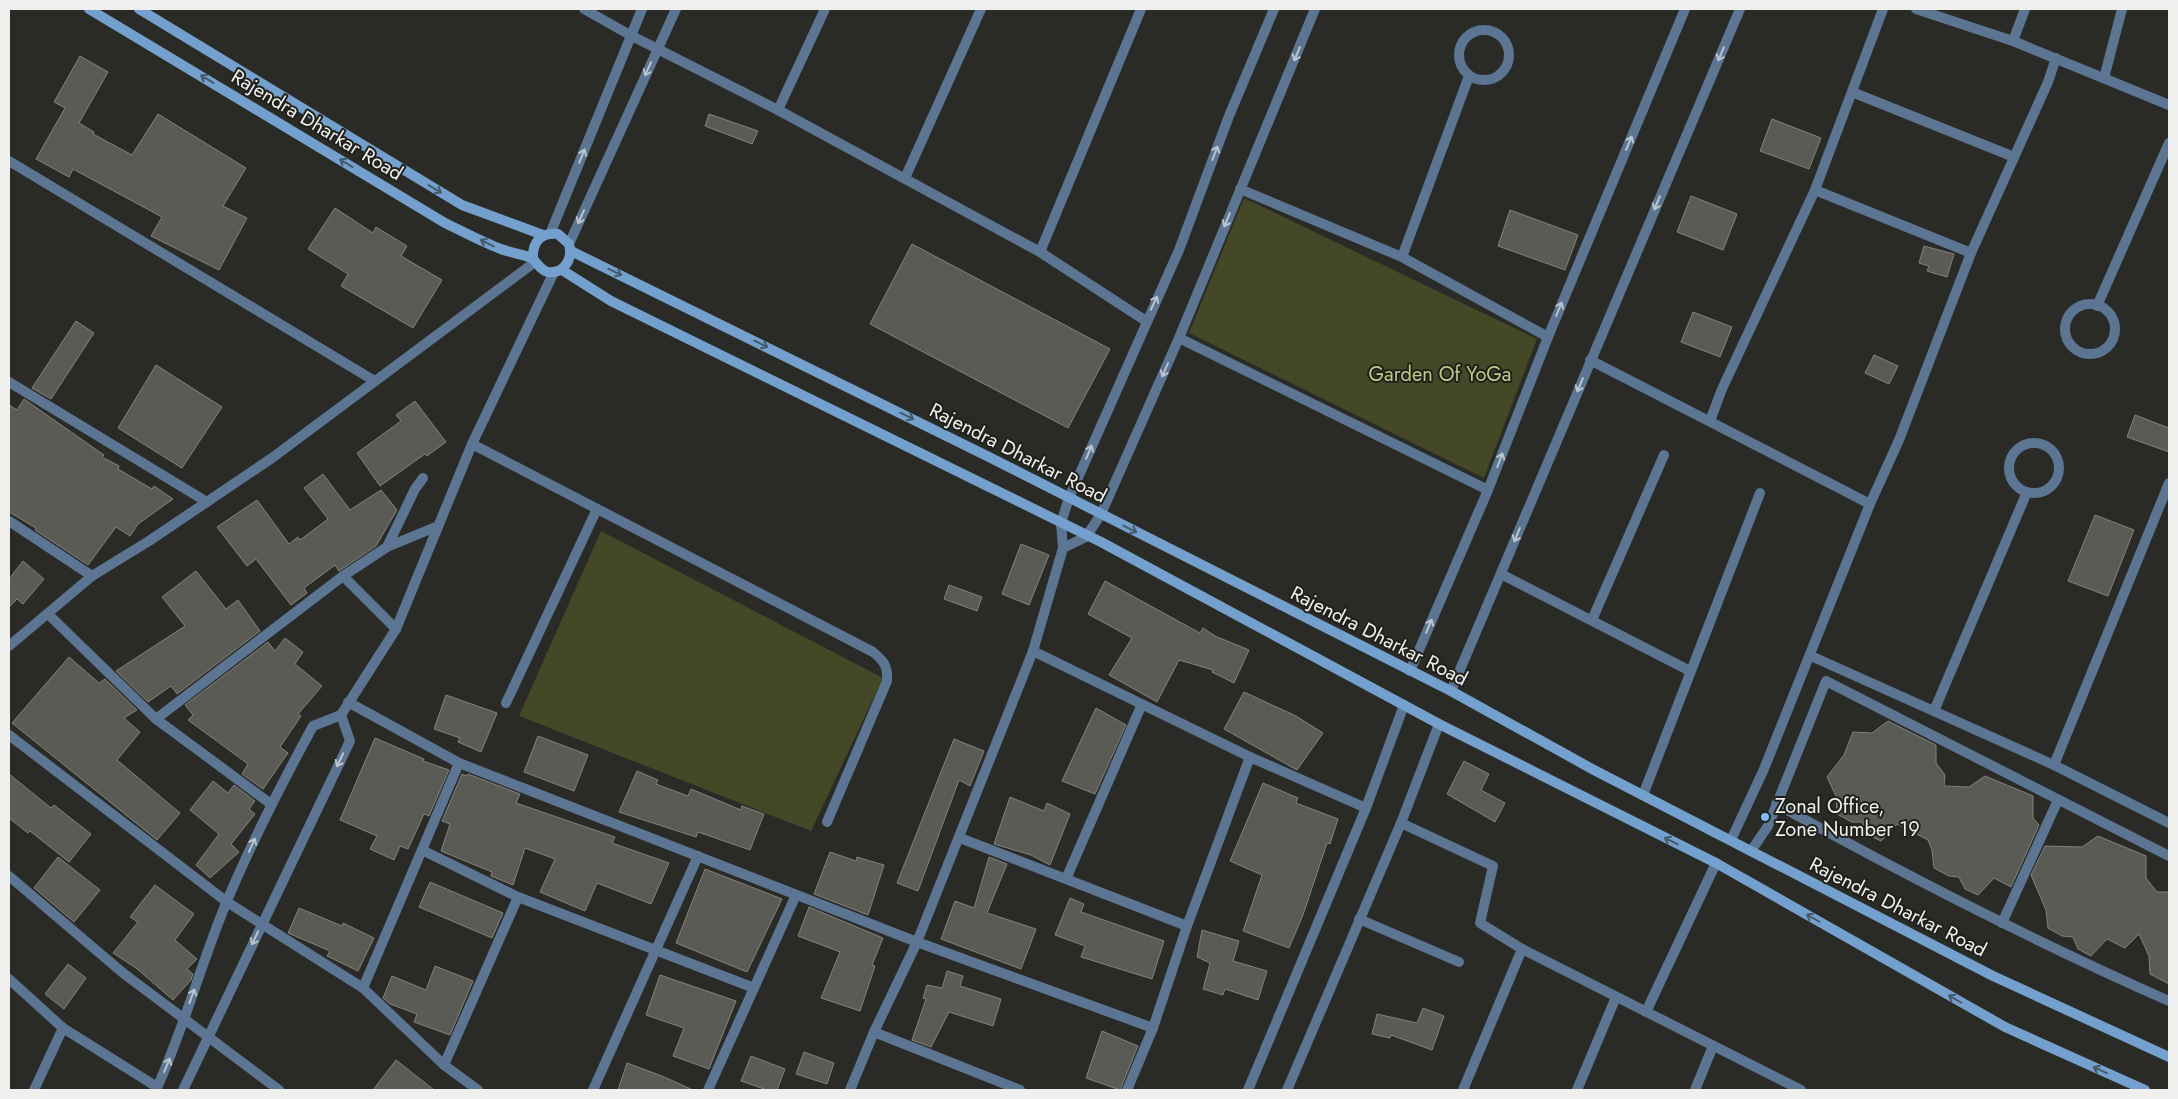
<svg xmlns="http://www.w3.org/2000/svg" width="2178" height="1099" font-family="Jost,sans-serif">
	<rect width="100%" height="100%" fill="#2a2b26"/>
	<g fill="#444827">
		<path d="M1244,198L1537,339L1484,478L1189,333Z"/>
		<path d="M601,531L883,678L811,831L519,716Z"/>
	</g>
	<g fill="#5b5b56" stroke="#82837d">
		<path d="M80,56L108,72L79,123L94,132L93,134L132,155L158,114L246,168L223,206L247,218L219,270L151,236L162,217L73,169L69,177L36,159L65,108L54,102Z"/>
		<path d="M709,114L758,131L752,144L705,126Z"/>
		<path d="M1772,119L1821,138L1809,169L1760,151Z"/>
		<path d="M1691,196L1737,214L1723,250L1677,232Z"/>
		<path d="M335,208L373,233L376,227L407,246L401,256L442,280L413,328L341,286L348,274L308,249Z"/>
		<path d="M1510,210L1578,235L1565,270L1498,246Z"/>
		<path d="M912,244L1110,349L1068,428L870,324Z"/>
		<path d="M1924,246L1954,254L1947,277L1927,271L1929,266L1919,263Z"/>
		<path d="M1693,312L1732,327L1720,357L1681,342Z"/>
		<path d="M76,321L94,333L51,399L32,388Z"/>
		<path d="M1874,355L1898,366L1889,384L1865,373Z"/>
		<path d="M156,365L222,407L182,468L118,428Z"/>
		<path d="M24,399L104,455L102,457L119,466L118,469L152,489L154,486L173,499L138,524L130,536L116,527L88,565L35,530L36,528L9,512V405L17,410Z"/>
		<path d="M415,401L446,442L427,456L425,454L380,486L357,453L401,421L396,415Z"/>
		<path d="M2135,415L2169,428V452L2127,437Z"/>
		<path d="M323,474L350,510L381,490L397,510L376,546L339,571L335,565L304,588L307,593L291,605L256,559L247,566L217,527L257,500L289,544L298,537L300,540L328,519L304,488Z"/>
		<path d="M2095,515L2134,530L2108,596L2068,581Z"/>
		<path d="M1021,544L1049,555L1029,605L1002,594Z"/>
		<path d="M23,561L44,579L23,604L17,599L9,607V579Z"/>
		<path d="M196,571L226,609L238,600L260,631L177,694L171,686L148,702L116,671L185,626L162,597Z"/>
		<path d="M1105,581L1200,633L1203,628L1215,636L1249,650L1234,683L1212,672L1213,670L1179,660L1157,702L1109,675L1132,638L1088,614Z"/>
		<path d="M949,585L982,597L977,611L944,599Z"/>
		<path d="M285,638L303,652L295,664L322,686L298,714L301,716L280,747L288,753L263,789L242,774L248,764L188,720L193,715L185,705L268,642L275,651Z"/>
		<path d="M69,657L99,683L105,679L137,710L124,718L140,732L117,760L180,813L157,840L12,723Z"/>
		<path d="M1244,692L1296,716L1323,733L1297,770L1224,729Z"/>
		<path d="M446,695L497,713L481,752L458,742L460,738L434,729Z"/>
		<path d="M1096,708L1126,725L1095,794L1062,781Z"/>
		<path d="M1888,721L1936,745V763L1945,775L1944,786L1969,787L1985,776L2033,796V818L2039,825L2011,887L1994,878L1978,895L1965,889L1959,877L1949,876L1934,868L1932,850L1928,840L1897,824L1881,841L1868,835L1862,822H1852L1837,814L1836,796L1827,777L1844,755L1853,732L1872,733Z"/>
		<path d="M538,736L588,755L574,791L524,772Z"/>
		<path d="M375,738L424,759L423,761L449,770L429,816L424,814L408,849L400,846L394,860L370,849L377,836L340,820Z"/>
		<path d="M954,739L984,751L970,786L959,780L918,891L897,883Z"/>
		<path d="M1464,761L1489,774L1481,790L1505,803L1495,822L1447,794Z"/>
		<path d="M637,771L658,780L656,784L688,796L691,789L741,810L742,806L764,814L750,850L698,832L696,837L619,812Z"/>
		<path d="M9,774L51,808L54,805L91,834L69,862L30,831L28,833L9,818Z"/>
		<path d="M462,774L467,776L468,774L520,794L516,803L615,837L612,843L669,863L651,904L597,883L585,911L540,892L555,859L525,848L513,885L491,876L492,872L441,851L450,824L442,821Z"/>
		<path d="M213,781L228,793L234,785L255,801L249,809L255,814L231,844L239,852L210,878L196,865L219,834L190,810Z"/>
		<path d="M1263,783L1298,798L1296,803L1338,819L1330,844L1327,843L1303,915L1289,948L1243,931L1262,875L1230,861Z"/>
		<path d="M1010,797L1044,811L1047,803L1070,814L1050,865L1031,855L994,844Z"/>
		<path d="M2098,836L2146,856V878L2157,892H2169V984L2150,974L2149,956L2139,934L2125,948L2107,939L2091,956L2078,949L2073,937L2062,936L2048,928L2046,910L2031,875L2045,846L2082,847Z"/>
		<path d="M830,852L856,861L857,857L884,865L868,915L814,894Z"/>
		<path d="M58,857L100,890L74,922L34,888Z"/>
		<path d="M989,857L1007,864L987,913L1036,929L1021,969L941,939L955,901L974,908Z"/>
		<path d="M705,869L782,899L747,972L676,943Z"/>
		<path d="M430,882L503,913L492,938L419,907Z"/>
		<path d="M155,885L194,914L175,940L197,959L187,969L193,974L191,980L173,1000L136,968L113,953L138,922L130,917Z"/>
		<path d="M1070,898L1084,904L1081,912L1164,941L1152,979L1081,957L1085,946L1055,935Z"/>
		<path d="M809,907L883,938L872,965L875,966L860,1011L821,998L840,952L798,936Z"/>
		<path d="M299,908L342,926L343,923L374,938L358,971L327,956L330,951L288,933Z"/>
		<path d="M1202,930L1239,941L1233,961L1267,971L1258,1000L1225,989L1223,995L1203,989L1210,963L1197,957Z"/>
		<path d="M68,964L86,978L64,1009L45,994Z"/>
		<path d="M435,966L473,981L450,1035L414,1022L417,1014L390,1004L383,998L392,976L426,990Z"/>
		<path d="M947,971L963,976L960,986L1001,999L993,1026L949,1012L931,1047L912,1040L926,999L923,998L927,985L942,988Z"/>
		<path d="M660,975L736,1001L709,1069L673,1056L684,1028L646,1015Z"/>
		<path d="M1423,1008L1444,1016L1432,1050L1391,1035L1390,1038L1372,1034L1377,1014L1417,1023Z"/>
		<path d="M1102,1031L1138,1046L1120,1090L1086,1078Z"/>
		<path d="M804,1052L834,1063L827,1084L796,1074Z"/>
		<path d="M751,1056L785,1069L777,1090H767L741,1081Z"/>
		<path d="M396,1060L434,1090H373Z"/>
		<path d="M627,1063L662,1076L693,1090H618Z"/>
	</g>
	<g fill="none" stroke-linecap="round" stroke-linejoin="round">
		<g stroke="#5b7592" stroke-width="10">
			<path d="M1501,574L1690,671"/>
			<path d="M1592,620L1664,455"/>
			<path d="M1643,795L1760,493"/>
			<path d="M9,979L63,1028L157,1087"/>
			<path d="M34,1090L63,1028"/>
		</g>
		<g stroke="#5b7592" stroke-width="10">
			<path d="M584,9L630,35L778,110L1040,252L1146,321"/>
			<path d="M1916,9L2013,41"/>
			<path d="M2025,9L2013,41L2169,105"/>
			<circle cx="1484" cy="55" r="25"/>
			<path d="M2104,78L2122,9"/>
			<path d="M1852,92L2014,157"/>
			<path d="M778,110L825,9"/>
			<path d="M9,161L373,380"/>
			<path d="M905,178L981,9"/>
			<path d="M1240,189L1402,257L1548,337"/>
			<path d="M1815,190L1883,9"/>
			<path d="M1040,252L1141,9"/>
			<path d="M1971,253L2048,82L2056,58"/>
			<path d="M1402,257L1469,76"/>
			<circle cx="2090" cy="329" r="25"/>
			<path d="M2097,306L2169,143"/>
			<path d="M1179,338L1488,490"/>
			<path d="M1590,360L1870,504"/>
			<path d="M9,382L207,502"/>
			<path d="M1710,421L1722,389L1815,190L1971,253L1899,440L1870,504L1764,769L1731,840"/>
			<circle cx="2034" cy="468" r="25"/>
			<path d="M472,444L873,652C884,661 888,666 887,681L827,822"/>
			<path d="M9,521L92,576"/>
			<path d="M387,547L415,489L423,478"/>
			<path d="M1063,548L1086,537L1101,514L1179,338L1315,9"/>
			<path d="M343,576L396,629"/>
			<path d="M49,615L156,719L271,804"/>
			<path d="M1033,651L1250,757"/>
			<path d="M1811,656L2054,765L2169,823"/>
			<path d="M1410,671L1488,490L1548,337L1685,9"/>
			<path d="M1451,691L1740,9"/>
			<path d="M348,702L459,763L917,942L1153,1028"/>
			<path d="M506,703L597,509"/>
			<path d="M1934,711L2027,492"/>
			<path d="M156,719L343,576L387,547L438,526"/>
			<path d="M9,735L227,902L363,988L444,1065L478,1090"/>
			<path d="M2054,765L2169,483"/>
			<path d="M1776,804C1905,875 2035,942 2169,1001"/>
			<path d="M1401,823L1493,866L1480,923L1522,949L1463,1090"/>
			<path d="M960,838L1187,926"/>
			<path d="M422,850L518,897L754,988"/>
			<path d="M1751,851L1768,826L1826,681L2169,856"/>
			<path d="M9,876L123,973L279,1090"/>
			<path d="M1066,879L1142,704"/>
			<path d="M1359,919L1459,962"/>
			<path d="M2002,923L2058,800"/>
			<path d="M1522,949L1801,1090"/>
			<path d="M363,988L459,763"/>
			<path d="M1646,1012L1716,863"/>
			<path d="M874,1032L1020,1090"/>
			<path d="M444,1065L518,897"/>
			<path d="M156,1090C184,1029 201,963 227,901C252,841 282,783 313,726L341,715L396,629L472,444L554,272"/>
			<path d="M183,1090L350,741L341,715"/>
			<path d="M593,1090L698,856"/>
			<path d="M708,1090L796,895"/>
			<path d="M850,1090L874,1032L917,942L1033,651L1063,548L1061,523L1069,498L1179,250L1229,116L1274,9"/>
			<path d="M1127,1090L1153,1028L1187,926L1250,757L1366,808"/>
			<path d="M1248,1090L1366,808L1404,705"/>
			<path d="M1287,1090L1401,823L1439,724"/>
			<path d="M1577,1090L1616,997"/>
			<path d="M1695,1090L1713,1046"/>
		</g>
		<g stroke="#5b7592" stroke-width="10">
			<path d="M550,234L642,9"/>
			<path d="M569,244L676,9"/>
			<path d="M9,646L92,576L149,541L272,458L535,262"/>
		</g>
		<g stroke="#74a0ce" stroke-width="10">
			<path d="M89,9L445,223C464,232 482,242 501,249C511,253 522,254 531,258C538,262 539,270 548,272C565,274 573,258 569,244L558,234C541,232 532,242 533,259"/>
			<path d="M139,9L462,205L543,235"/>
			<path d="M571,251L989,457L1451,691L1594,770L1993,976L2169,1057"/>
			<path d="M562,270L611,301L1101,542L1439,724L1716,863L2005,1027L2145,1090"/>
		</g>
	</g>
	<defs><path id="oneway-shaft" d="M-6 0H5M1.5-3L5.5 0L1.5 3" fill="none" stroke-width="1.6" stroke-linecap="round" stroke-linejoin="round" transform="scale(1.25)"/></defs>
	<g stroke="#bbc5cd">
		<use href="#oneway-shaft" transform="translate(1297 54) rotate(113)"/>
		<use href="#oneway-shaft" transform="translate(1721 54) rotate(113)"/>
		<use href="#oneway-shaft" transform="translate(648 69) rotate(114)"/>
		<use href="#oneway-shaft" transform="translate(1629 143) rotate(-67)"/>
		<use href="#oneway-shaft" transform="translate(1215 153) rotate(-69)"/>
		<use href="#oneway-shaft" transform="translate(582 156) rotate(-68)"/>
		<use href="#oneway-shaft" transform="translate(1657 203) rotate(113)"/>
		<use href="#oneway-shaft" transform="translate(581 217) rotate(114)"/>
		<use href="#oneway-shaft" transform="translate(1227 220) rotate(113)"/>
		<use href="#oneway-shaft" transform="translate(1154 303) rotate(-65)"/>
		<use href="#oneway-shaft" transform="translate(1559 309) rotate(-67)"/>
		<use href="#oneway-shaft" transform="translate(1165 370) rotate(114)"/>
		<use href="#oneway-shaft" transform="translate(1580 385) rotate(113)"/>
		<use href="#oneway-shaft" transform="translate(1089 452) rotate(-67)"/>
		<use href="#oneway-shaft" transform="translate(1500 460) rotate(-69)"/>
		<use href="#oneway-shaft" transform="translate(1517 535) rotate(112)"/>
		<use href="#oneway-shaft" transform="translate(1429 626) rotate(-67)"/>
		<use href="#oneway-shaft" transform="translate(340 760) rotate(116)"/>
		<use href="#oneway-shaft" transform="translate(252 845) rotate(-66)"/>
		<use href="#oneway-shaft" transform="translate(255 938) rotate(115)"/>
		<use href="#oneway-shaft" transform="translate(192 996) rotate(-70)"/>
		<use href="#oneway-shaft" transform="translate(167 1065) rotate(-67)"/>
	</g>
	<g stroke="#465a6d">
		<use href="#oneway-shaft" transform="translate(207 79) rotate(-149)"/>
		<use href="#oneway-shaft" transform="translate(346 163) rotate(-149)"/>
		<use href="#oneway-shaft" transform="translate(435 189) rotate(31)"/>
		<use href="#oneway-shaft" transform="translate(487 243) rotate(-154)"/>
		<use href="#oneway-shaft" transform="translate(615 272) rotate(26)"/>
		<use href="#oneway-shaft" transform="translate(761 344) rotate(26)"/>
		<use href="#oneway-shaft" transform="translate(907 416) rotate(26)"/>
		<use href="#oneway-shaft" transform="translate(1130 529) rotate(27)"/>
		<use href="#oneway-shaft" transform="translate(1671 841) rotate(-153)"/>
		<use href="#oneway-shaft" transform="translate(1813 918) rotate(-150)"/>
		<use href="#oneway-shaft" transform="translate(1955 999) rotate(-150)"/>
		<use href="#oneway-shaft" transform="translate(2100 1070) rotate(-156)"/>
	</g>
	<circle fill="#81bcfa" stroke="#20211d" stroke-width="2" cx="1765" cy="817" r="5"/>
	<g text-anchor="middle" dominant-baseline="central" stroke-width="4" stroke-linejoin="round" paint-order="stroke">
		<g font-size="20" fill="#eff0ed" stroke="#20211d">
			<text transform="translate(317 125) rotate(31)">Rajendra Dharkar Road</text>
			<text transform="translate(1018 453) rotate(27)">Rajendra Dharkar Road</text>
			<text transform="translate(1379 636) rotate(27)">Rajendra Dharkar Road</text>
			<text transform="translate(1898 907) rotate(27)">Rajendra Dharkar Road</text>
		</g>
		<g font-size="20" fill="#c2c983" stroke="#20211d">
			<text x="1440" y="374">Garden Of YoGa</text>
		</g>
		<g font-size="20" fill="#eff0ed" stroke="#20211d" text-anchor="start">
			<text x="1775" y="806">Zonal Office,<tspan x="1775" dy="23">Zone Number 19</tspan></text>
		</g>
	</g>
	<rect width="2178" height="1099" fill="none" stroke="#eff0ed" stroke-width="20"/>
</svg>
